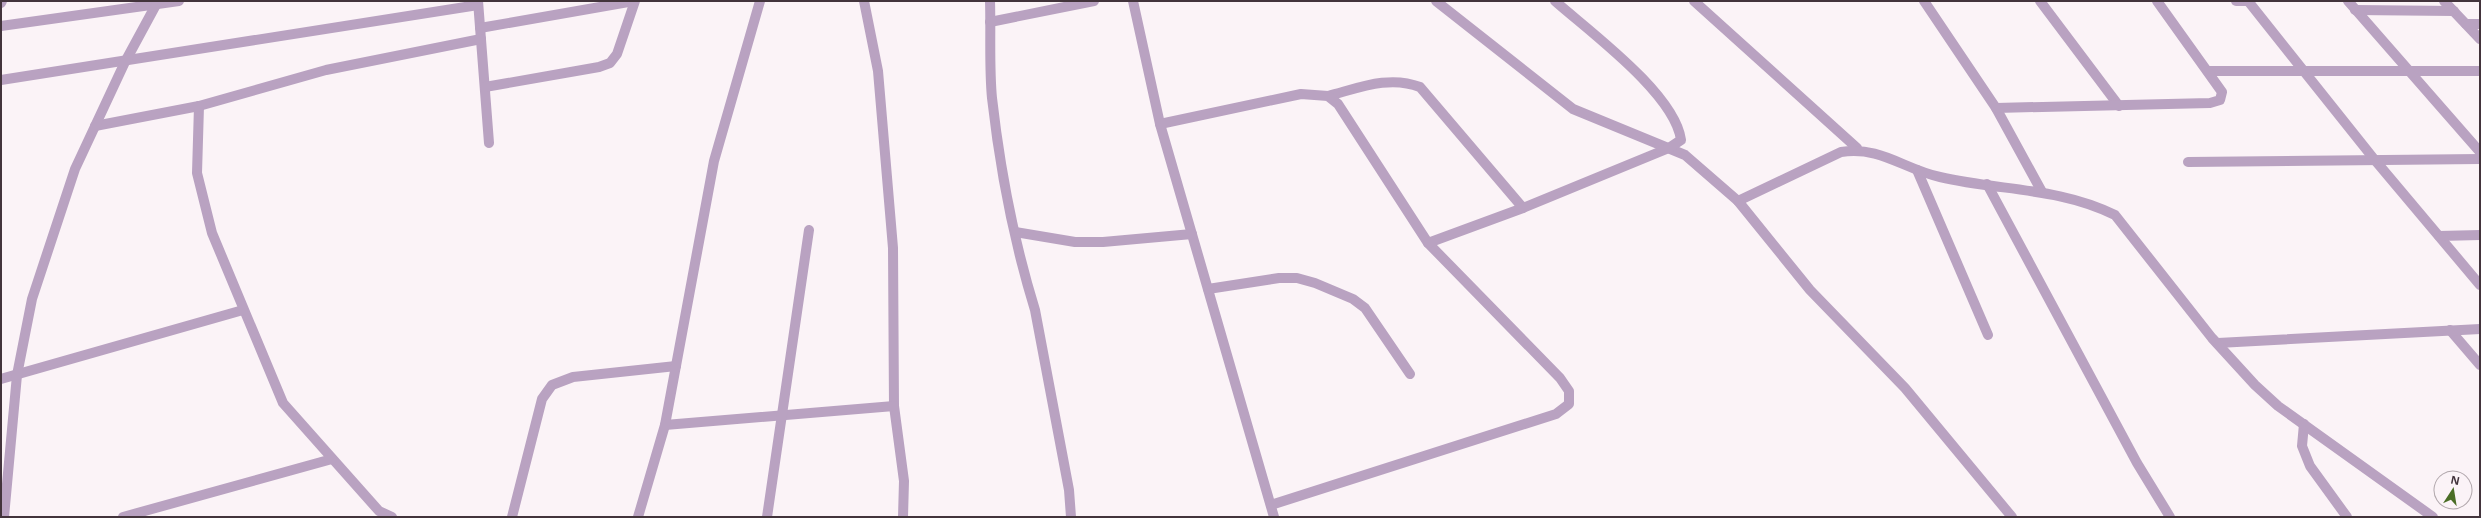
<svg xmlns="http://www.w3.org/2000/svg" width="2481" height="518" font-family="'Noto Sans',sans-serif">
	<rect width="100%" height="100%" fill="#fbf3f7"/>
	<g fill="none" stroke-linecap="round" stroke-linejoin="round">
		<g stroke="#b9a2c1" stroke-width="10">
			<path d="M478,1L489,143"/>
			<path d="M864,1L878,71L893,248L894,406L904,481L903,517"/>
			<path d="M990,1C991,33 989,67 992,98C1000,169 1014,242 1035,310L1069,490L1071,517"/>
			<path d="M1133,1L1160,124L1274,517"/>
			<path d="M1436,1L1573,109L1685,155L1738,201"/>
			<path d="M1694,1L1857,148"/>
			<path d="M1924,1L1996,108L2042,192"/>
			<path d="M2040,1L2119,106"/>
			<path d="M2236,1H2248"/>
			<path d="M2248,1L2374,159L2480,285"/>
			<path d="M2348,1L2480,152"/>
			<path d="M2444,1L2480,39"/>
			<path d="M1,3L2,1"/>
			<path d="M2355,10L2454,11"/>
			<path d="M990,22L1094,1"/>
			<path d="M2466,24H2480"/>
			<path d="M1,26L179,1"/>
			<path d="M480,28L634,1"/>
			<path d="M2208,71H2480"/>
			<path d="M1,80L478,5"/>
			<path d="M485,87L599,67L610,63L617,54L635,1"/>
			<path d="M1328,96C1359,88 1389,75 1420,87L1523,208"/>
			<path d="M199,106L197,173L212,233L283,403L379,511L392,517"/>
			<path d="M1996,108L2210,103L2220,100L2222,92L2157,1"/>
			<path d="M1160,124L1301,94L1328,96L1338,104L1428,243L1560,378L1569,391V404L1556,414L1271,505"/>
			<path d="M95,126L199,106L326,70L481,39"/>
			<path d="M2188,162L2480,159"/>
			<path d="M1917,170L1988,335"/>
			<path d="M1987,184L2137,463L2170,517"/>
			<path d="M1015,232L1075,242H1103L1192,234"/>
			<path d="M2439,236L2480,235"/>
			<path d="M1428,243L1523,208L1669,148L1681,140C1675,94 1590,32 1555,1"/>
			<path d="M1208,289L1279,278H1297L1315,283L1353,299L1365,308L1410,374"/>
			<path d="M2450,330L2480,365"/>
			<path d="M2218,343L2480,329"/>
			<path d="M1,379L243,310"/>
			<path d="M2304,424L2302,446L2310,466L2347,517"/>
			<path d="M665,425L894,406"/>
			<path d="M4,517L17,375L32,299L75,169L125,62L158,1"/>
			<path d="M123,517L332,459"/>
			<path d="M512,517L542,399L552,385L573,377L676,366"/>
			<path d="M638,517L665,425L714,161L760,1"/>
			<path d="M767,517L809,230"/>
			<path d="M2012,517L1905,388L1810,290L1738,201L1841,152C1881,146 1903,169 1940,177C1999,191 2059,187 2115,215L2212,338L2255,385L2278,406L2433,517"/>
		</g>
	</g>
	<rect width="2481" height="518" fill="none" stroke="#43343c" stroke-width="4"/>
	<g transform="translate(2453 490) rotate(12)"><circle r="19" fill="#fbf3f7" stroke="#b1a7ac"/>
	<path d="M0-3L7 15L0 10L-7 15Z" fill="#4a6d26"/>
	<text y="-6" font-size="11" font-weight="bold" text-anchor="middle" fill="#43343c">N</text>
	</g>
</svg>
